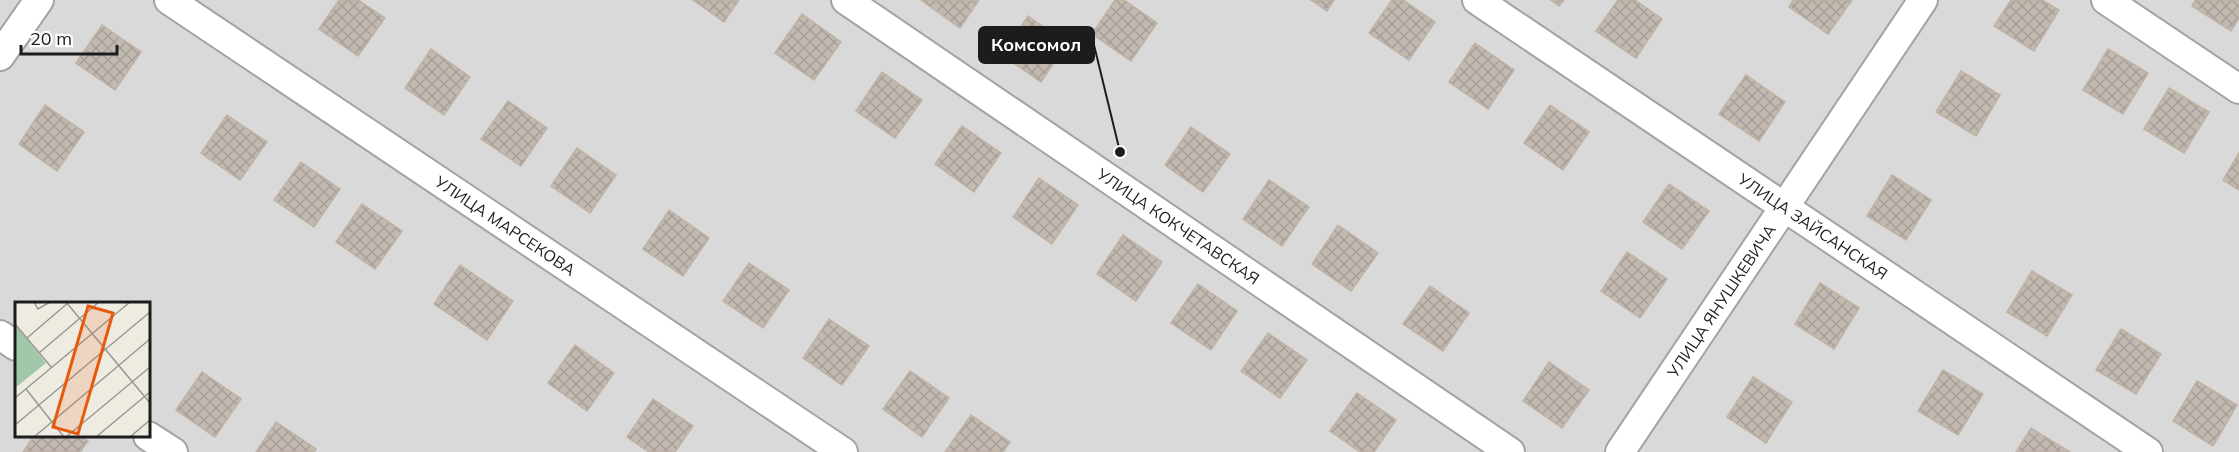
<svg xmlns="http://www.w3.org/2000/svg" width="2239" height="452" font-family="Mulish,sans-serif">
	<defs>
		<pattern id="building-cross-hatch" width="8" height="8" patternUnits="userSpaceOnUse" patternTransform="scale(1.5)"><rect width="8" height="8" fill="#c2bab1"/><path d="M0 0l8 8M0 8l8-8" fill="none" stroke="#a69f98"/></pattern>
	</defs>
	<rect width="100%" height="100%" fill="#eeebe1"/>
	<path fill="#dad9d9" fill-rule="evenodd" d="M0,0H2239V452H0ZM16,304H148V436H16Z"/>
	<g fill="url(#building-cross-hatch)" stroke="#c0b2a3" stroke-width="1.5">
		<path d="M339,0H358L385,18L358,56L319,29Z"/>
		<path d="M693,0H739L724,22Z"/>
		<path d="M921,0H979L960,28Z"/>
		<path d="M1115,0H1124L1157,23L1131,61L1092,34Z"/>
		<path d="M1311,0H1334L1327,11Z"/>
		<path d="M1392,0H1403L1435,22L1409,60L1369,33Z"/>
		<path d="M1551,0H1564L1559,6Z"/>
		<path d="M1618,0H1635L1662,19L1636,58L1596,31Z"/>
		<path d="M1793,0H1852L1828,34L1789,7Z"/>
		<path d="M2011,0H2042L2059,10L2034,51L1994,26Z"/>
		<path d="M2195,0H2239V18L2231,31L2192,6Z"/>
		<path d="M802,14L841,42L814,80L775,53Z"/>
		<path d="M1028,16L1067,43L1041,82L1002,55Z"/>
		<path d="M102,25L141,52L115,90L76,63Z"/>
		<path d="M1475,43L1514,70L1488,109L1449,82Z"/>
		<path d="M431,49L470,77L444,115L405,88Z"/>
		<path d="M2108,49L2148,73L2123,114L2083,90Z"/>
		<path d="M1961,71L2000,95L1976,136L1936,112Z"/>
		<path d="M882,72L922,100L895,138L856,111Z"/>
		<path d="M1746,75L1785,102L1759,141L1719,114Z"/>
		<path d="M2169,88L2209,112L2184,153L2144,129Z"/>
		<path d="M508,101L547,128L521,166L481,139Z"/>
		<path d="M45,105L84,132L57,171L19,144Z"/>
		<path d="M1550,105L1589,132L1563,170L1524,143Z"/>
		<path d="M227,115L267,142L240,180L201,153Z"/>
		<path d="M962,126L1001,153L974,192L935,164Z"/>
		<path d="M1191,127L1230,154L1203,192L1165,165Z"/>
		<path d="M577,148L616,175L590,213L551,186Z"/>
		<path d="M2239,153V190L2223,180Z"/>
		<path d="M301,162L340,189L314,227L274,200Z"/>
		<path d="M1892,175L1931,200L1906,240L1867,216Z"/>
		<path d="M1039,178L1078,205L1052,244L1013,217Z"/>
		<path d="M1269,180L1309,207L1282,246L1243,219Z"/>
		<path d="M1669,184L1709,211L1682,249L1643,222Z"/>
		<path d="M362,204L402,231L375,269L336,242Z"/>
		<path d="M669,210L709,238L683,276L643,249Z"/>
		<path d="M1338,225L1378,253L1351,291L1312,264Z"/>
		<path d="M1123,235L1162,262L1136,301L1097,274Z"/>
		<path d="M1627,252L1667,279L1640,318L1601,291Z"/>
		<path d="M749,263L789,290L763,328L723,301Z"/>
		<path d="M460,265L513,301L487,340L434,304Z"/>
		<path d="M2032,271L2072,295L2047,336L2007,312Z"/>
		<path d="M1820,283L1859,308L1834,349L1795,324Z"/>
		<path d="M1198,284L1237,311L1211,350L1171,323Z"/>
		<path d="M1430,286L1469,313L1443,351L1403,324Z"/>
		<path d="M829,319L869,346L842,385L803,358Z"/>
		<path d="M2121,329L2161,354L2136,394L2096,370Z"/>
		<path d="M1268,333L1307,360L1280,398L1241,371Z"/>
		<path d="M575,345L614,373L587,411L548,383Z"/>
		<path d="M1549,362L1589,390L1562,428L1523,401Z"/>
		<path d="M1943,370L1983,394L1958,435L1918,411Z"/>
		<path d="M910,371L949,398L922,437L883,409Z"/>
		<path d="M202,372L241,399L215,437L176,410Z"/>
		<path d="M1753,377L1792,402L1766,443L1727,417Z"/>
		<path d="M2197,381L2237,405L2213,446L2173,421Z"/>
		<path d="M1357,393L1396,420L1374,452H1360L1330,431Z"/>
		<path d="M653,399L693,426L675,452H649L627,437Z"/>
		<path d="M971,415L1010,442L1003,452H945Z"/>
		<path d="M276,422L316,449L314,452H256Z"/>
		<path d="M2031,428L2070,452H2016Z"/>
		<path d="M34,436H80L88,441L80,452H23Z"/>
	</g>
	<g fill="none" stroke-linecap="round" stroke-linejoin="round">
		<g stroke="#a3a3a3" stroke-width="32">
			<g id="minor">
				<path id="s1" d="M169,0L843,452"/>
				<path id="s2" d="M846,0L1510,452"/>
				<path id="s3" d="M1477,0L2148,452"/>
				<path d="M2106,0L2239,89"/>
				<path d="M0,56L39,0"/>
				<path d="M0,335L16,346"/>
				<path d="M148,436L173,452"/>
				<path id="s4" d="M1620,452L1923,0"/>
			</g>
		</g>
		<use href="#minor" stroke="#fff" stroke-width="28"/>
	</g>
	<g text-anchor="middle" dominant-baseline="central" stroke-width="4.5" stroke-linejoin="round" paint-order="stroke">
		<g font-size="16" fill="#1c1c1c" stroke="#fff">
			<text stroke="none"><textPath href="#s1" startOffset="405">УЛИЦА МАРСЕКОВА</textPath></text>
			<text stroke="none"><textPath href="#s2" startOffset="402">УЛИЦА КОКЧЕТАВСКАЯ</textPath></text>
			<text stroke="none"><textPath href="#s3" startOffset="405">УЛИЦА ЗАЙСАНСКАЯ</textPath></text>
			<text stroke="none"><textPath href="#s4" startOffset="182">УЛИЦА ЯНУШКЕВИЧА</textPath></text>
		</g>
	</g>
	<g transform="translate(15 302)">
		<rect width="135" height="135" fill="#eeebe1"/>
		<path d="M0,22L31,61L0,86Z" fill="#a2c8aa"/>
		<path fill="none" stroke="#9a9892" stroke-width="1.5" d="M19,0L23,7L35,0M51,0L135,101M0,22L37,66M12,36L54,0M24,51L84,0M11,87L49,135M0,96L115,0M0,123L135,10M19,135L135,37M51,135L135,65M81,135L135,90M115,135L135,118"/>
		<path fill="#e8590c" fill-opacity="0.15" stroke="#e8590c" stroke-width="3" d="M73,4L98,11L63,132L38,125Z"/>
		<rect width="135" height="135" fill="none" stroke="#1c1c1c" stroke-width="3"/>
	</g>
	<path fill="none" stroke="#1c1c1c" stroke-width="2" d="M1120 152L1094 45"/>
	<circle fill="#1c1c1c" stroke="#fff" stroke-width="2" cx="1120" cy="152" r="6"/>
	<rect fill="#1c1c1c" stroke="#1c1c1c" stroke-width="2" x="979" y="27" width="115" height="36" rx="6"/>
	<g font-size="18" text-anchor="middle" font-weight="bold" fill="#fff">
		<text x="1036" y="51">Комсомол</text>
	</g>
	<path d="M21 45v9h96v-9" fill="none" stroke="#1c1c1c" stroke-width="3"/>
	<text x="30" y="45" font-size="18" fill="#1c1c1c" stroke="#ffffff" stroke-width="4.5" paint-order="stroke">20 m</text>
</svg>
